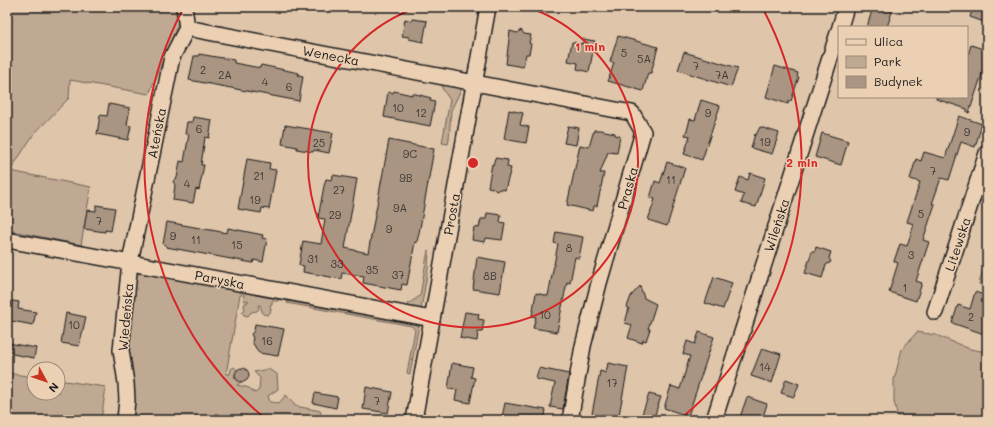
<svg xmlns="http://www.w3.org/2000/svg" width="994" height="427" font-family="Mali,sans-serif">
	<rect width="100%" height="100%" fill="#dfc5aa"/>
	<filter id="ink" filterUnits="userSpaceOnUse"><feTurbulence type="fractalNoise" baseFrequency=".025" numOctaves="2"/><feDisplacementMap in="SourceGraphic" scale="8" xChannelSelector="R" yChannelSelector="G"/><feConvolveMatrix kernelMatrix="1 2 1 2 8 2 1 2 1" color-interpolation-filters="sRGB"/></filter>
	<g filter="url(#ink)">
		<g fill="#bfa992" stroke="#6e6257">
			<path d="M7,7H189L179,22L149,94L70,80L69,98L33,135L10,171L91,187L81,245L7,230Z"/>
			<path d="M443,82L462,88L451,110L449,140L448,144L442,143L450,100L442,88Z"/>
			<path d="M428,250L429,251L428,269L421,309L418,310L411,309L408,304L420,296Z"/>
			<path d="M987,252V287L979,284Z"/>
			<path d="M148,271L279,299L278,301H272V304L270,305L271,311L268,315L263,314L260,305H258L259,309L257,311L251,312L248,316L244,315L242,312L245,309L244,306L245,303L248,302V300L244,301V295H240L226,374H230L231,369L234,367L238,371L234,377L241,382L237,385L249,388L255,393L259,390L260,378L254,372L268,369L277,374L278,389L268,396L270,402L279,403L286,395L292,401L295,406L321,411L320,420H128L126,365L136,274Z"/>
			<path d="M291,300L415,322L419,325L410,374L407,373L415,330L412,326L287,303L288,301Z"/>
			<path d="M917,332L936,335L970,349L987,352V420H899L894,402V380L902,349Z"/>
			<path d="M7,373L34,377V393H58V380L106,387L101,420H7Z"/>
		</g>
		<g fill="#a99582" stroke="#1c1c1c">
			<path d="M873,7H887L893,9L887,27H867Z"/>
			<path d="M973,7H987V23L970,17Z"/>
			<path d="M405,19L412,21V19L427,21L423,42L409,39V37L402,36Z"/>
			<path d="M521,30L524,34L531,35L529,43L531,44L529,54H526L523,67L506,64L510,31L517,33Z"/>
			<path d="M618,36L658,47L651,73H648L643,91L608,81L614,63L610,62Z"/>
			<path d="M583,39L595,41L589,72L577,69L578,63L568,61L572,42L582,44Z"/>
			<path d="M971,45L983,49L982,51L987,53V59L969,113L967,112V109L936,99V97H967V58Z"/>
			<path d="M684,52L738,68L731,87L678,70Z"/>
			<path d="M199,54L234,60V63L255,67L260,68L261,65L299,73L298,75L303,76L299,101L189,80L194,56H199Z"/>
			<path d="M775,66L798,73L797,77H799L791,101H789L788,104L766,97Z"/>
			<path d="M394,91L412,95V93L431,98L430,101L435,102L430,126L384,117L388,92L393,93Z"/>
			<path d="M701,100L720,106L702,160L684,154L690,136L685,135L688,127L690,119L695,120Z"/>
			<path d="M109,104L130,108L127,125L131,126L128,140L97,134L100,115L107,116Z"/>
			<path d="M509,110L523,113L520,125L529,127L526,143L504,139Z"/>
			<path d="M959,116L982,124L975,147L961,142L949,180L941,178L932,204H935L923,240L929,242L916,281L922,283L916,301L889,292L898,263L894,261L900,244L907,246L914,224L907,222L920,182L910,179L916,159L921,161L924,152L945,158Z"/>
			<path d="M193,117L212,120L209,138L205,137L201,165H204L199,190L196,189L193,203L173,200L175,185L173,181L177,178L180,161L184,162L189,134H185L187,122H192Z"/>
			<path d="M285,125L333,133L329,153L314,150L313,152L297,149V147L282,144Z"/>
			<path d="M568,126L579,128L576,145L564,143Z"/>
			<path d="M760,127L779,133L772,154L751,148L755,134L756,135Z"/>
			<path d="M594,130H600L615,133V135L620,136L617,153L608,152L600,173H604L597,206H594L593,211L567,205L580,145L589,147Z"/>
			<path d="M822,133L848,141L841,165L815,157Z"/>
			<path d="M389,140L434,149L420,228L417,242H415L407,285L402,284L401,290L363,283L364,276L342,273L341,279L303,272L304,266L299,265L303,241L321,244L325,219L318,218L324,186L326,179L332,180L333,175L357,179L345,248L368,253Z"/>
			<path d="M495,158L508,160L507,167L511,168L505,190L500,189L496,191L493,188L488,187L492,164L493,165Z"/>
			<path d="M247,159L270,163L269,169L276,170L269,209L262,208L261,213L238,209Z"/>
			<path d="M667,162L685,168L667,226L648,220L655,199L650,198L655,181L660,183Z"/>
			<path d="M750,173L765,178L756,207L741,203L744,195L735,192L740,177L748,180Z"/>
			<path d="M96,205L115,208L111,231L105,230V232L84,229L87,210L96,211Z"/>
			<path d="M487,213L501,215L500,222L505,223L502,240L486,238L485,242L472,240L474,227L479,228L481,219H486Z"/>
			<path d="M167,222L227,233L228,228L263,235L262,238L267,239L263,262L254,260L253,263L166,247V245L163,244Z"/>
			<path d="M556,232L583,237L579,258L575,257L570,283L567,282L557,332L533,328L536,317L532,316L536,293L548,296L558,244L554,243Z"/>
			<path d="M816,247L831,252L829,258L831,262L826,265L822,278L805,273L812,251H815Z"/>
			<path d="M477,257L505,262L500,293L473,289Z"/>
			<path d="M714,277L732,283L723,309L705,303Z"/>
			<path d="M640,286L644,298L656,304L648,329H650L646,341L643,340L642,343L628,338L632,325L625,323L629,308L627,307L631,296Z"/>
			<path d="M975,292L987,296V335L952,323L958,305L970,309Z"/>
			<path d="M7,300L19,302L18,309L36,312L33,325L7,320Z"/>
			<path d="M465,312L479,314L478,319L484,320L482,332H478L477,341L460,338Z"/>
			<path d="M66,313L86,317L79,346L61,343Z"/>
			<path d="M255,324L284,329L278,356L259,353L252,342L253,338L251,334L254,331Z"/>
			<path d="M699,332L714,337L688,416L664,408L671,386L680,389L690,356L683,354L687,341L695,344Z"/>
			<path d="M8,343L36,348L34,358L7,353Z"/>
			<path d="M762,348L781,354L772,383L751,376Z"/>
			<path d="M452,363L473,367L471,377L475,378L470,403L455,400L457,390L448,389Z"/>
			<path d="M608,363L628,367L618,420L591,419L600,371L606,373Z"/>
			<path d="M539,368L569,374L563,409L550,407L555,383L536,379Z"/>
			<circle cx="242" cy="375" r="7"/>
			<path d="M786,379L799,384L794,397L781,393Z"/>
			<path d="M366,387L392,392L388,413L363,409Z"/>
			<path d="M315,393L338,397L336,408L313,403Z"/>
			<path d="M649,394L661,397L653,420H640Z"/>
			<path d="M747,397L767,404L762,420H739Z"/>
			<path d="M505,403L546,410L544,420H518L502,417Z"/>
		</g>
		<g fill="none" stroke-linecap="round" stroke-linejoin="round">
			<g stroke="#1c1c1c" stroke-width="18">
				<g id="minor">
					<path d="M840,27L846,7"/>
					<path d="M187,28L632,113L643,132L599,283L583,346L570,420"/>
					<path d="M7,240L432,319"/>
					<path d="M935,312L987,153"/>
					<path d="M125,420L127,400L126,383L121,350L130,262L172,57L187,28L184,7"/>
					<path d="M414,420L488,7"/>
					<path d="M714,420L839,30"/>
				</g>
			</g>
			<use href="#minor" stroke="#ecd0b3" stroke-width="15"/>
		</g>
	</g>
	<g fill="none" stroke="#d62828" stroke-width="2">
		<path d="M528 7A165 165 0 1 1 418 7"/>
		<path d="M266 419A329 329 0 0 1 183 9M763 9A329 329 0 0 1 680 419"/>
	</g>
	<g text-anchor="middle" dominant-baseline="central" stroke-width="3" stroke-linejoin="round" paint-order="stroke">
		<g font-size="11" fill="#3f3a36">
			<text x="624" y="52">5</text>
			<text x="644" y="58">5A</text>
			<text x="696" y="65">7</text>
			<text x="203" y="69">2</text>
			<text x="225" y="74">2A</text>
			<text x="722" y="74">7A</text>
			<text x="265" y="81">4</text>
			<text x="289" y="86">6</text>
			<text x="398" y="107">10</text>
			<text x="421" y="112">12</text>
			<text x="708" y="112">9</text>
			<text x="199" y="128">6</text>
			<text x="967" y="131">9</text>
			<text x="765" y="141">19</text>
			<text x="319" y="142">25</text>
			<text x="410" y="153">9C</text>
			<text x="933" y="170">7</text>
			<text x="259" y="175">21</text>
			<text x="406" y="177">9B</text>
			<text x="671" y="179">11</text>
			<text x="187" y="183">4</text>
			<text x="339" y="189">27</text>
			<text x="255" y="199">19</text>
			<text x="400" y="207">9A</text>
			<text x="921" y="213">5</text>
			<text x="335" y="214">29</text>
			<text x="99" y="220">7</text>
			<text x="389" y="228">9</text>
			<text x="173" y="235">9</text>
			<text x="196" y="239">11</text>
			<text x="237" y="244">15</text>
			<text x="569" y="247">8</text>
			<text x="911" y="254">3</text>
			<text x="313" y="258">31</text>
			<text x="337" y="263">33</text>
			<text x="372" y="269">35</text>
			<text x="398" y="274">37</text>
			<text x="490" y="275">8B</text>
			<text x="905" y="287">1</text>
			<text x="545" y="314">10</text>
			<text x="971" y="316">2</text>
			<text x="74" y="324">10</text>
			<text x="267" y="340">16</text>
			<text x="765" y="366">14</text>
			<text x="612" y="382">17</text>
			<text x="377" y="400">7</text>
		</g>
		<g font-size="13" fill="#1c1c1c" stroke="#ecd0b3">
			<text transform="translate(331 55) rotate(11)">Wenecka</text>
			<text transform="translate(156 133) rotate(-79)">Ateńska</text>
			<text transform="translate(627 188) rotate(-74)">Praska</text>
			<text transform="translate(451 214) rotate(-80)">Prosta</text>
			<text transform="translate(776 225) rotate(-72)">Wileńska</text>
			<text transform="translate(957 244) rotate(-72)">Litewska</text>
			<text transform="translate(220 279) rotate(11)">Paryska</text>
			<text transform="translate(125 317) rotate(-85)">Wiedeńska</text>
		</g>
	</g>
	<circle cx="473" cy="163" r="6" fill="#d62828" stroke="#ecd0b3" stroke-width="2"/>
	<g font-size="12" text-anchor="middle" font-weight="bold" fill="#d62828" stroke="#ecd0b3" stroke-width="3" stroke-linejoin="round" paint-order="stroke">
		<text x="590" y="51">1 min</text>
		<text x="802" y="167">2 min</text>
	</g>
	<rect width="994" height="427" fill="none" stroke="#ecd0b3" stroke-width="24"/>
	<rect x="12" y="12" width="970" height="403" fill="none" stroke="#1c1c1c" stroke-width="1.5" filter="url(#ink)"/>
	<rect x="838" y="26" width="130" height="72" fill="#ecd0b3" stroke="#998877"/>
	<rect x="846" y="39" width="20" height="6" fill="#ecd0b3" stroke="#998877"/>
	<text x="874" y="46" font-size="12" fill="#1c1c1c">Ulica</text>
	<rect x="846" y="56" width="20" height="12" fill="#bfa992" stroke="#998877"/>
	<text x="874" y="66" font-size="12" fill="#1c1c1c">Park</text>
	<rect x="846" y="76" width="20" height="12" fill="#a99582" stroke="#998877"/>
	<text x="874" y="86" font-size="12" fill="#1c1c1c">Budynek</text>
	<g transform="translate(46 381) rotate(130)"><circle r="19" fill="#ecd0b3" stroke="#998877"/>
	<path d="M0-3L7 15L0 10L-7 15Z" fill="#c8321e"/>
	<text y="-6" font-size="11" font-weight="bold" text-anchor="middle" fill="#1c1c1c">N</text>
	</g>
</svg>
